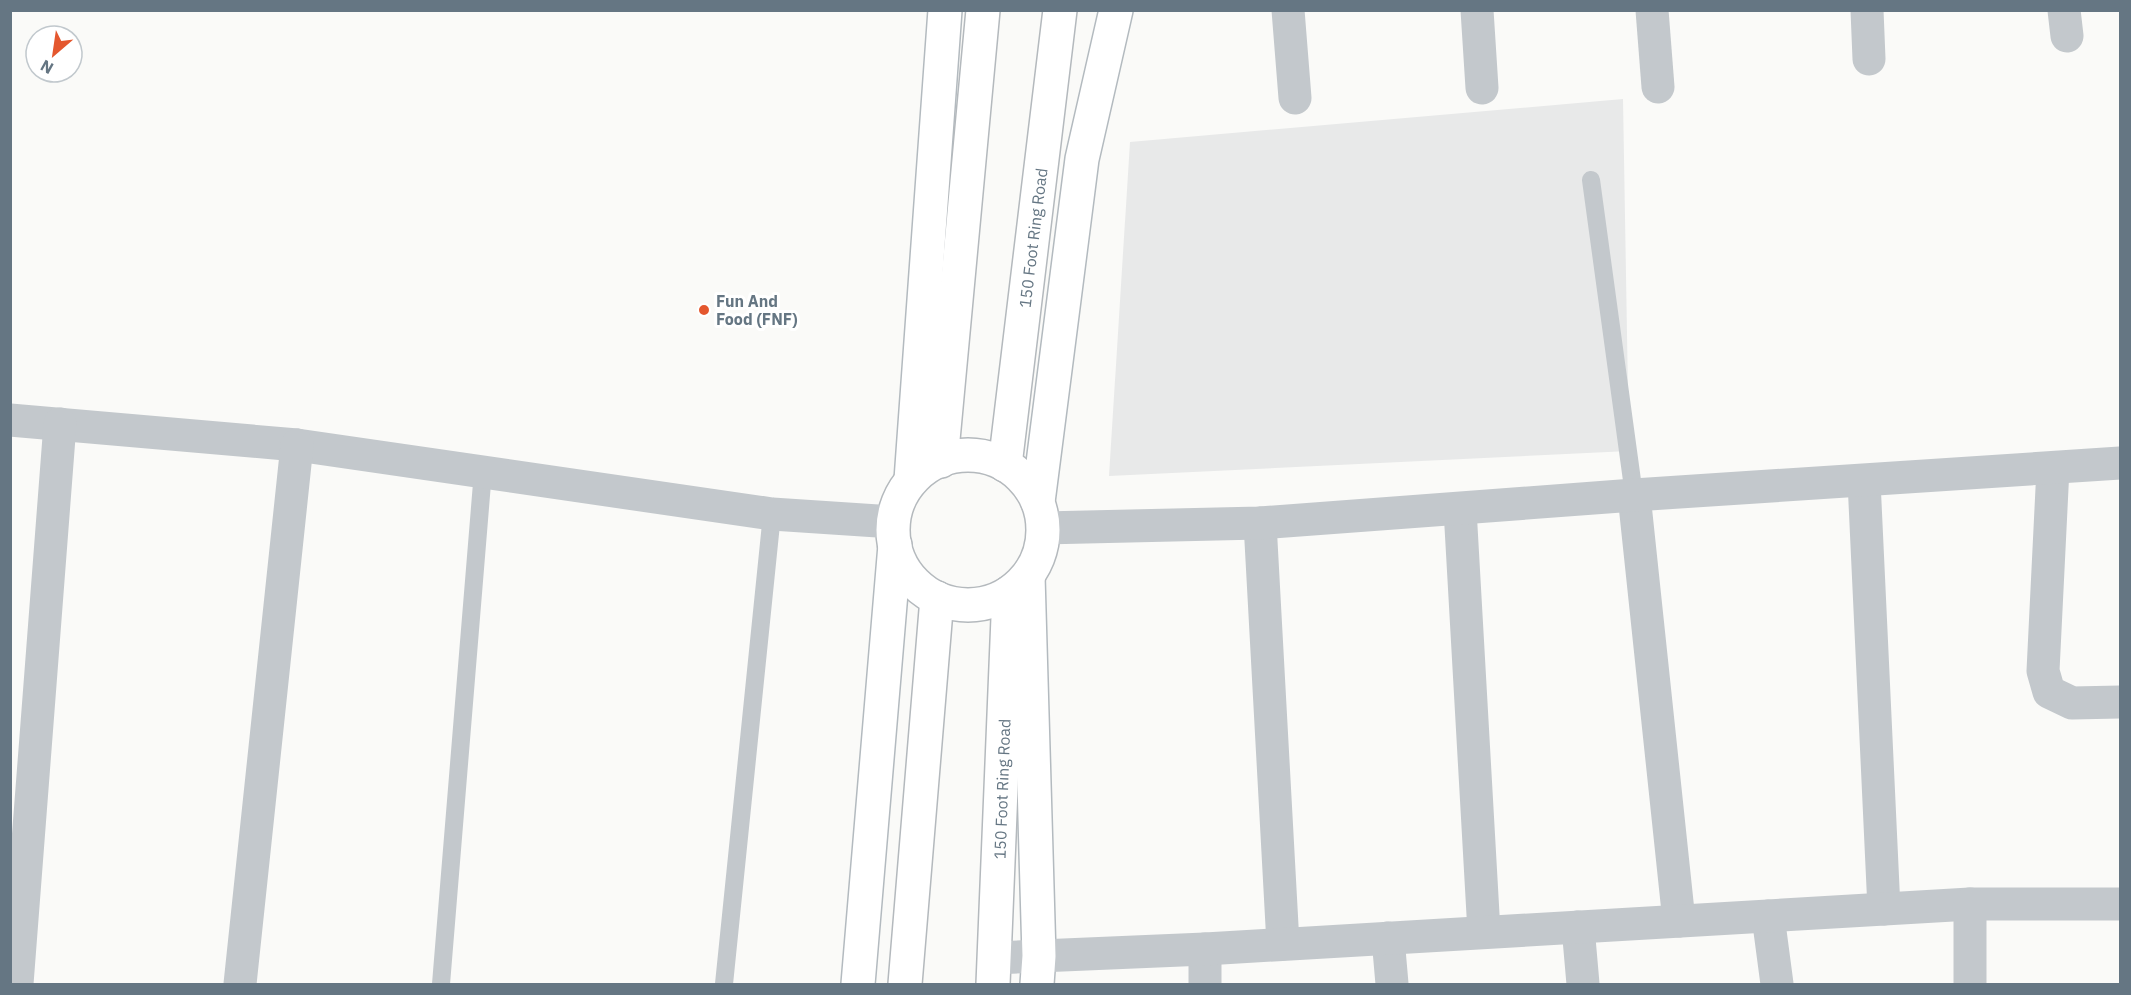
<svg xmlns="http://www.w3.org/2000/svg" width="2131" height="995" font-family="'IBM Plex Sans',sans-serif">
	<rect width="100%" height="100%" fill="#fafaf8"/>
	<path fill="#e8e9e9" d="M1623,99L1629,451L1109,476L1130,142Z"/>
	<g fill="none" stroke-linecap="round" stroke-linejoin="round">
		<g stroke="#b3babf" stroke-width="36">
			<g id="secondary">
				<path d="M911,480L945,10"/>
				<path d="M1038,502L1082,159L1116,10"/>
				<path d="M1028,576L1039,956L1037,984"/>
				<path d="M858,984L895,545"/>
			</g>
		</g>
		<g stroke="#b4b9bd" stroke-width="36">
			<g id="highway">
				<circle cx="968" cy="530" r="75"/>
				<path d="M941,461L983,10"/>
				<path d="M1005,465L1060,10"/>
				<path d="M905,984L937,598"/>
				<path d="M993,984L1009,593"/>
			</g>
		</g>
		<g stroke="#c3c8cc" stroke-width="18">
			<path d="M1591,180L1634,495"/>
			<path d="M441,984L483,471"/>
			<path d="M724,984L772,514"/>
		</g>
		<g stroke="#c3c8cc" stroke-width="33">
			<path d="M1288,10L1295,98"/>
			<path d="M1477,10L1482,88"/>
			<path d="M1652,10L1658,87"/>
			<path d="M1867,10L1869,59"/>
			<path d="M2064,10L2067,36"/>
			<path d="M10,420L297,445L772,514L893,522"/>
			<path d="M2053,468L2043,671L2049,692L2072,703L2120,702"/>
			<path d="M1864,481L1884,909"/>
			<path d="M1634,495L1679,921"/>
			<path d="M1460,509L1484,932"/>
			<path d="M1260,523L1283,944"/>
			<path d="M1043,528L1260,523L1634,495L2120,463"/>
			<path d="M1768,916L1777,984"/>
			<path d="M1578,927L1583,984"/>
			<path d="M1388,938L1392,984"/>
			<path d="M1205,949V984"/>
			<path d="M995,958L1205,949L1970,904H2120"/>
			<path d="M17,984L60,424"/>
			<path d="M240,984L297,445"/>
			<path d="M1970,984V904"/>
		</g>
		<use href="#secondary" stroke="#fff" stroke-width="33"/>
		<use href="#highway" stroke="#fff" stroke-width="33"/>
	</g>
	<circle fill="#e4572e" stroke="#fff" stroke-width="2" cx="704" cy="310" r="6"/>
	<g text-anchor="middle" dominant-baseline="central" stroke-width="6" stroke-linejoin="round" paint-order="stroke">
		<g font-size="16" fill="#657683" stroke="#fff">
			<text transform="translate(1033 238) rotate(-83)">150 Foot Ring Road</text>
			<text transform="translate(1002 789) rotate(-88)">150 Foot Ring Road</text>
		</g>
		<g font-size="16" font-weight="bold" fill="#657683" stroke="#fff" text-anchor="start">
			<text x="716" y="301">Fun And<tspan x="716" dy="18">Food (FNF)</tspan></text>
		</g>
	</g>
	<rect width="2131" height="995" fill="none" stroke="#657683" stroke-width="24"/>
	<g transform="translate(54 54) rotate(209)"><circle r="28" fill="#ffffff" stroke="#c1c8cd" stroke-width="1.5"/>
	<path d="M0-4.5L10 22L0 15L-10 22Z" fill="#e4572e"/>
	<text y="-9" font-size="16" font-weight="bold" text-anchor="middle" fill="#657683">N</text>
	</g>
</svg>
